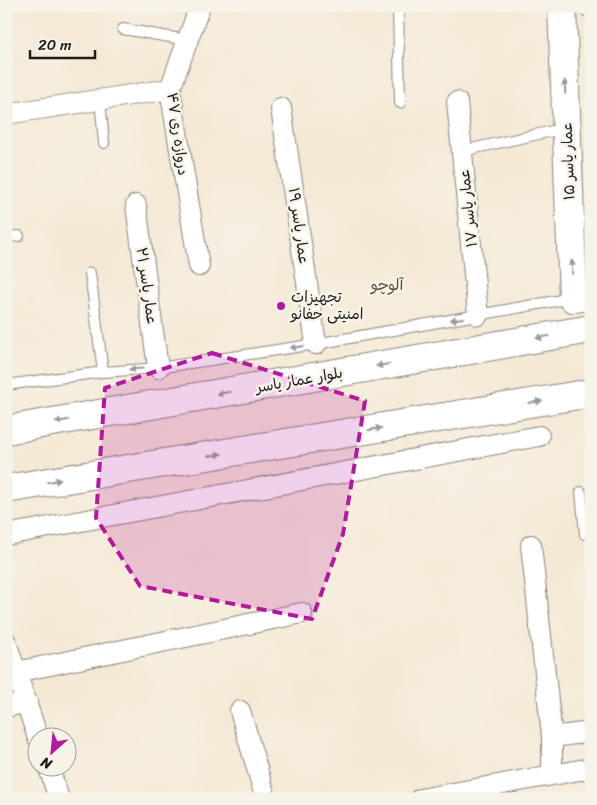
<svg xmlns="http://www.w3.org/2000/svg" width="597" height="805" font-family="Sriracha,'Playpen Sans Arabic',sans-serif">
	<rect width="100%" height="100%" fill="#f7f3e8"/>
	<filter id="ink" filterUnits="userSpaceOnUse"><feTurbulence type="fractalNoise" baseFrequency=".02" numOctaves="2"/><feDisplacementMap in="SourceGraphic" scale="10" xChannelSelector="R" yChannelSelector="G"/><feConvolveMatrix kernelMatrix="1 2 1 2 8 2 1 2 1" color-interpolation-filters="sRGB"/></filter>
	<filter id="wash" filterUnits="userSpaceOnUse"><feTurbulence type="fractalNoise" baseFrequency=".0096" numOctaves="4" result="noise"/><feDisplacementMap in="SourceGraphic" scale="20" xChannelSelector="R" yChannelSelector="G"/><feGaussianBlur stdDeviation="1.12" result="paint"/><feColorMatrix in="noise" values="0 0 0 0 0 0 0 0 0 0 0 0 0 0 0 0 0 1.4 0 .05"/><feComposite in="paint" operator="in"/></filter>
	<g filter="url(#wash)">
		<rect width="100%" height="100%" fill="#f5e9d5"/>
	</g>
	<g filter="url(#ink)">
		<g fill="none" stroke-linecap="round" stroke-linejoin="round">
			<g stroke="#888278" stroke-width="12">
				<g id="service">
					<path d="M398,6L400,103"/>
					<path d="M123,29L187,40"/>
					<path d="M100,99L104,143"/>
					<path d="M462,151L566,128"/>
					<path d="M6,237L19,236"/>
					<path d="M90,273L103,372"/>
					<path d="M6,385L103,372L158,368L316,344L572,298"/>
					<path d="M581,492L585,534H591"/>
				</g>
			</g>
			<g stroke="#888278" stroke-width="22">
				<g id="minor">
					<path d="M588,6L591,8"/>
					<path d="M457,102L478,315"/>
					<path d="M281,108L316,344"/>
					<path d="M6,114L170,89"/>
					<path d="M136,205L158,368"/>
					<path d="M199,266L170,89L200,6"/>
					<path d="M6,535L539,436"/>
					<path d="M531,545L552,737V774"/>
					<path d="M6,642L38,738"/>
					<path d="M16,672L302,613"/>
					<path d="M6,707L27,702"/>
					<path d="M240,711L266,799"/>
					<path d="M552,737L591,732"/>
					<path d="M49,768L59,799"/>
					<path d="M420,799L591,768"/>
				</g>
			</g>
			<g stroke="#888278" stroke-width="30">
				<path id="secondary" d="M562,6L573,298L591,296"/>
			</g>
			<g stroke="#888278" stroke-width="30">
				<g id="primary">
					<path d="M6,430L591,329"/>
					<path d="M6,489L591,393"/>
				</g>
			</g>
			<use href="#service" stroke="#fff" stroke-width="10"/>
			<use href="#minor" stroke="#fff" stroke-width="20"/>
			<use href="#secondary" stroke="#fff" stroke-width="28"/>
			<use href="#primary" stroke="#fff" stroke-width="28"/>
		</g>
		<defs><path id="oneway-solid" d="M-6-.8H1V-3.2L6.5 0L1 3.2V.8H-6Z" transform="scale(1.25)"/></defs>
		<g fill="#999">
			<use href="#oneway-solid" transform="translate(565 87) rotate(-92)"/>
			<use href="#oneway-solid" transform="translate(572 267) rotate(-92)"/>
			<use href="#oneway-solid" transform="translate(457 319) rotate(170)"/>
			<use href="#oneway-solid" transform="translate(543 337) rotate(170)"/>
			<use href="#oneway-solid" transform="translate(297 347) rotate(172)"/>
			<use href="#oneway-solid" transform="translate(383 365) rotate(170)"/>
			<use href="#oneway-solid" transform="translate(136 369) rotate(176)"/>
			<use href="#oneway-solid" transform="translate(223 393) rotate(170)"/>
			<use href="#oneway-solid" transform="translate(535 402) rotate(-9)"/>
			<use href="#oneway-solid" transform="translate(62 421) rotate(170)"/>
			<use href="#oneway-solid" transform="translate(375 429) rotate(-9)"/>
			<use href="#oneway-solid" transform="translate(215 455) rotate(-9)"/>
			<use href="#oneway-solid" transform="translate(54 481) rotate(-9)"/>
		</g>
	</g>
	<path fill="#b5179e" fill-opacity="0.2" stroke="#b5179e" stroke-width="4" stroke-dasharray="10 6" stroke-linejoin="round" d="M212,353L365,401L343,534L312,619L140,586L96,518L105,388Z"/>
	<circle fill="#b5179e" stroke="#f7f3e8" stroke-width="2" cx="281" cy="306" r="5"/>
	<g text-anchor="middle" dominant-baseline="central" stroke-width="5" stroke-linejoin="round" paint-order="stroke">
		<g font-size="15" fill="#1c1c1c" stroke="#f7f3e8">
			<text transform="translate(178 134) rotate(82)">دروازه ری ۴۷</text>
			<text transform="translate(568 161) rotate(-92)">عمار یاسر ۱۵</text>
			<text transform="translate(468 208) rotate(-96)">عمار یاسر ۱۷</text>
			<text transform="translate(299 226) rotate(82)">عمار یاسر ۱۹</text>
			<text transform="translate(147 286) rotate(82)">عمار یاسر ۲۱</text>
			<text transform="translate(299 380) rotate(-10)">بلوار عمار یاسر</text>
		</g>
		<g font-size="15" fill="#1c1c1c" stroke="#f7f3e8" text-anchor="start">
			<text x="291" y="297">تجهیزات<tspan x="291" dy="17">امنیتی حفانو</tspan></text>
		</g>
		<g font-size="16" fill="#5d4e3f" stroke="#f7f3e8">
			<text x="387" y="284">آلوچو</text>
		</g>
	</g>
	<rect width="597" height="805" fill="none" stroke="#f7f3e8" stroke-width="25"/>
	<g transform="translate(52 752) rotate(207)"><circle r="24" fill="#f7f3e8" stroke="#9f9d96"/>
	<path d="M0-4L9 19L0 12L-9 19Z" fill="#b5179e"/>
	<text y="-8" font-size="14" font-weight="bold" text-anchor="middle" fill="#1c1c1c">N</text>
	</g>
	<path d="M30 50v8h65v-8" fill="none" stroke="#1c1c1c" stroke-width="2.5"/>
	<text x="38" y="50" font-size="15" fill="#1c1c1c" stroke="#f7f3e8" stroke-width="4" paint-order="stroke">20 m</text>
</svg>
